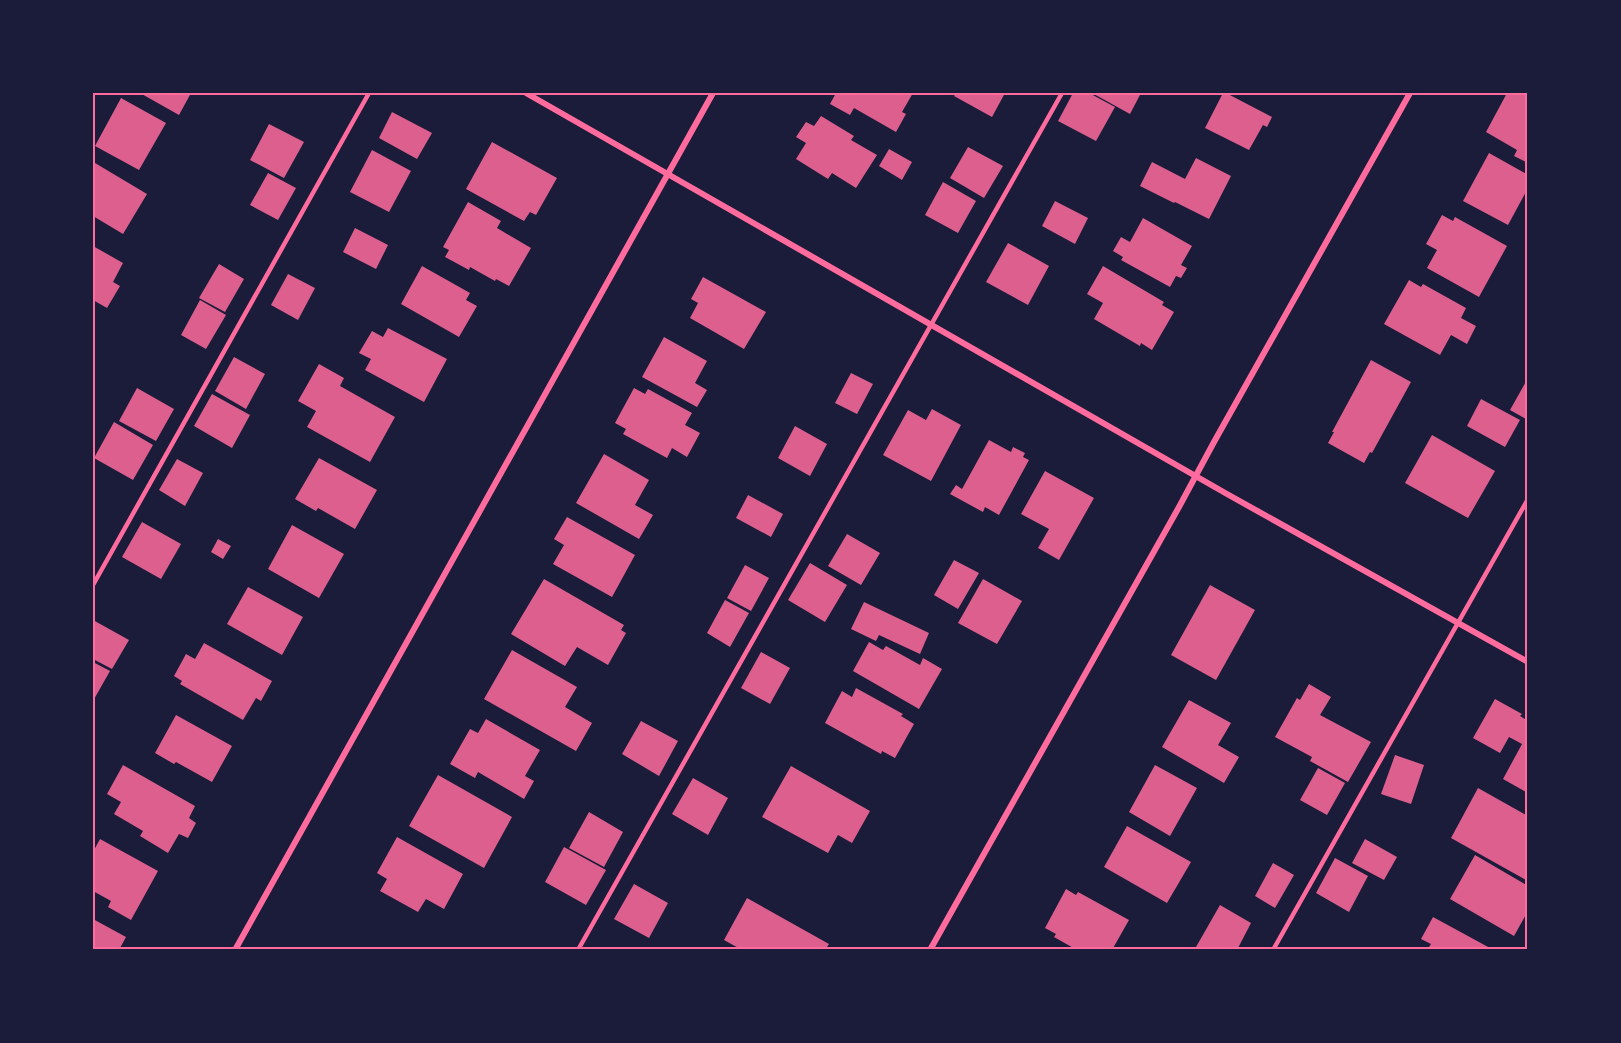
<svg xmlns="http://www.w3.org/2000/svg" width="1621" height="1043" font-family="'Sofia Sans Condensed',sans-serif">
	<rect width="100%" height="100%" fill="#1b1b3a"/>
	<g fill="#dd5f8e">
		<path d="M140,93H191L179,115Z"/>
		<path d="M836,93H913L902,112L906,114L896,132L854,108L850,115L830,104Z"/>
		<path d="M956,93H1005L992,117L954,96Z"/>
		<path d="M1073,93H1089L1115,107L1096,141L1058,121Z"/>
		<path d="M1092,93H1141L1130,114Z"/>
		<path d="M1223,93H1226L1272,117L1267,127L1263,125L1249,150L1205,128Z"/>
		<path d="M1507,93H1528V163L1514,156L1517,150L1486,132Z"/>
		<path d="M121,98L166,123L139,170L95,146Z"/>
		<path d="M392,112L432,133L417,159L379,138Z"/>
		<path d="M821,116L854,136L851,140L877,155L856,188L832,173L828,179L796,159L806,143L796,137L806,122L814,126Z"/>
		<path d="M269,124L304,142L284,178L250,160Z"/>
		<path d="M492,142L557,178L536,215L530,212L524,221L466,189Z"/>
		<path d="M968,147L1003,166L984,198L950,178Z"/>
		<path d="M889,149L912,162L902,180L879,166Z"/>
		<path d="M372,150L411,171L389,212L350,192Z"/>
		<path d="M1489,153L1528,175V188L1508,225L1463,201Z"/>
		<path d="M1196,158L1231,176L1209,219L1175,202L1174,203L1140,186L1152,162L1185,179Z"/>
		<path d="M95,163L147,194L123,234L93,216V166Z"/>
		<path d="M268,173L296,188L278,220L250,205Z"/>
		<path d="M943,182L976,201L958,233L925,215Z"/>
		<path d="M1055,201L1088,218L1075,244L1042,226Z"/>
		<path d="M468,202L501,221L497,228L531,248L509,286L496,279L495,281L470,267L469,270L445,257L449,250L443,247Z"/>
		<path d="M1442,215L1453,221L1455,217L1507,246L1479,297L1427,268L1437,250L1426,244Z"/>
		<path d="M1143,218L1192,246L1181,265L1187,268L1181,278L1176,276L1170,287L1121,260L1123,257L1113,251L1121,237L1130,242Z"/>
		<path d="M355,228L388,245L376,269L343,252Z"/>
		<path d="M1008,243L1049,266L1028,305L986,282Z"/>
		<path d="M93,246L123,263L113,282L120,286L107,308L93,300Z"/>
		<path d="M219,264L244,279L225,312L199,298Z"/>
		<path d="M422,266L470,293L466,300L477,306L459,337L401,304Z"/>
		<path d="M1103,266L1164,302L1162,305L1174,312L1152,350L1141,343L1140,346L1094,319L1103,303L1087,294Z"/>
		<path d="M288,274L315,288L298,320L271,305Z"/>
		<path d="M703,277L766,312L744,349L690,318L698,303L691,299Z"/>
		<path d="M1409,280L1421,287L1423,284L1466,308L1461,318L1476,326L1467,344L1451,335L1440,355L1384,324Z"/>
		<path d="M200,300L226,315L206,349L181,335Z"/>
		<path d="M388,328L447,359L424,402L365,370L371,359L359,353L372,331L383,337Z"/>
		<path d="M664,337L707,361L695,383L707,390L697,407L642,377Z"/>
		<path d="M234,357L265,374L246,409L215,391Z"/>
		<path d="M1371,360L1411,382L1372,453L1370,452L1364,463L1328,443L1334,432H1332Z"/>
		<path d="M319,364L344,378L340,386L395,417L370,462L307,427L316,411L298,401Z"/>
		<path d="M851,373L873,384L857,414L835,403Z"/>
		<path d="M1528,378V420L1510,410Z"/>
		<path d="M137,388L174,409L156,441L119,421Z"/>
		<path d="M634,388L645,394L648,389L692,413L685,425L700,433L687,457L672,448L667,458L623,434L626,429L615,423Z"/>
		<path d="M212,394L250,415L232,448L194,426Z"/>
		<path d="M1481,399L1520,420L1505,447L1467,426Z"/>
		<path d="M932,409L961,425L931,481L883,455L908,410L926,420Z"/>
		<path d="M114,422L153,445L133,480L94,458Z"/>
		<path d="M795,426L827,444L810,476L778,458Z"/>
		<path d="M1432,435L1495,471L1468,518L1405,483Z"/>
		<path d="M989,440L1011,452L1013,447L1025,453L1023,457L1029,460L999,515L985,507L983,512L950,494L956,485L962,489Z"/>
		<path d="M604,454L649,480L635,505L653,515L639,539L576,503Z"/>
		<path d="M319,458L377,490L355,529L318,508L316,511L295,499Z"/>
		<path d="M177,459L203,473L185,506L159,490Z"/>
		<path d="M1045,471L1094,498L1059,560L1038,548L1049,529L1021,514Z"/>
		<path d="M748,495L783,514L771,537L736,518Z"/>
		<path d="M567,517L635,555L612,597L553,564L564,545L554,539Z"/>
		<path d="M142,522L181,544L161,579L122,557Z"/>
		<path d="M292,525L344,554L319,598L268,569Z"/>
		<path d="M847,534L880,553L861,585L828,566Z"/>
		<path d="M218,539L231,546L223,559L211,552Z"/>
		<path d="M954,560L979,573L958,609L934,595Z"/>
		<path d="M810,563L847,585L825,622L788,600Z"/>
		<path d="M745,565L769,578L751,611L727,598Z"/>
		<path d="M544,579L624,625L621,630L626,633L608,665L577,647L565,666L511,634Z"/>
		<path d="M983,579L1022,601L997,644L958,623Z"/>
		<path d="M1210,585L1255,610L1216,680L1171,655Z"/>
		<path d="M248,587L303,617L282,655L227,624Z"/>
		<path d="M725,600L749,613L730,647L707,633Z"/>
		<path d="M864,602L929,633L920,654L879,635L876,641L851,629Z"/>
		<path d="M93,620L129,640L112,669L93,659Z"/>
		<path d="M869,642L883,650L886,646L920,665L923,658L942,669L919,709L853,671Z"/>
		<path d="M204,643L272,681L261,701L256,698L243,720L180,684L182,681L174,676L186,654L195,659Z"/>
		<path d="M512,650L577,687L565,707L592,723L576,751L484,699Z"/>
		<path d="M761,652L790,668L770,704L741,688Z"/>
		<path d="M93,662L110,671L93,701Z"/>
		<path d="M1309,684L1331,697L1320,715L1371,742L1348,782L1310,761L1312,757L1275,737L1297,698L1300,700Z"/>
		<path d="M856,688L903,714L901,716L914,724L895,758L882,751L881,754L825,723L842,691L852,697Z"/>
		<path d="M1495,699L1522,714L1520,716L1528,721V793L1503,779L1522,744L1509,737L1500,753L1473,738Z"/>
		<path d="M1189,700L1231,723L1218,745L1239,757L1224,783L1162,747Z"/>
		<path d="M176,715L232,746L212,782L176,762L174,764L155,753Z"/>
		<path d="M486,719L540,750L525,776L534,781L524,799L478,772L475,778L450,764L470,729L478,733Z"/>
		<path d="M641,721L678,741L659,776L622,754Z"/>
		<path d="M1395,755L1424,765L1411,804L1381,794Z"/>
		<path d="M123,765L195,806L189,818L196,823L188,838L179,834L168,853L140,836L143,831L114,814L121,802L107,794Z"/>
		<path d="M1155,765L1197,788L1170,836L1129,812Z"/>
		<path d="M791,766L870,811L852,843L838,835L828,853L762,817Z"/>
		<path d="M1318,768L1345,783L1327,815L1300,800Z"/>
		<path d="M438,775L512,817L484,868L409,826Z"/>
		<path d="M693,778L728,798L708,835L672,814Z"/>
		<path d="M1478,788L1528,816V881L1451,838Z"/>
		<path d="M589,812L623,832L604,867L569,848Z"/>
		<path d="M1127,826L1191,862L1167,903L1104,867Z"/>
		<path d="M397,837L463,874L444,909L426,899L418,912L380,891L387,879L377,873Z"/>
		<path d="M100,839L158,871L131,920L108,907L111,901L93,891V852Z"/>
		<path d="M1365,839L1397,857L1384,880L1352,863Z"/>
		<path d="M564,847L606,870L586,905L545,882Z"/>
		<path d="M1475,855L1528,886V911L1514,936L1450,899Z"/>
		<path d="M1335,858L1368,876L1349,912L1316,893Z"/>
		<path d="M1273,863L1294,875L1275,908L1255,896Z"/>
		<path d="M634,884L668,903L649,938L614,919Z"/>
		<path d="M1066,889L1076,895L1078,892L1129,920L1112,950H1077L1054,937L1056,934L1045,928Z"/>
		<path d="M747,898L829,944L825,950H742L724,940Z"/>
		<path d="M1220,905L1251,923L1237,950H1202L1196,947Z"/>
		<path d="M1433,917L1490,948V950H1427L1431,944L1421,939Z"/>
		<path d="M93,919L126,937L119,950H93Z"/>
	</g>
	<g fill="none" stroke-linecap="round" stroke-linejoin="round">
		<g stroke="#ff6b9d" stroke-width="4.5">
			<path d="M93,585L369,93"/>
			<path d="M578,950L1062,93"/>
			<path d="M1273,950L1528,499"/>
		</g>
		<g stroke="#ff6b9d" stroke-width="6">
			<path d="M526,93L1227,494L1528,662"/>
			<path d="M235,950L713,93"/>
			<path d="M930,950L1179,507L1214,442L1410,93"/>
		</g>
	</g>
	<rect width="1621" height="1043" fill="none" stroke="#1b1b3a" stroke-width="189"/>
	<rect x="94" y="94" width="1432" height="854" fill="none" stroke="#ff6b9d" stroke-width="2"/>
</svg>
